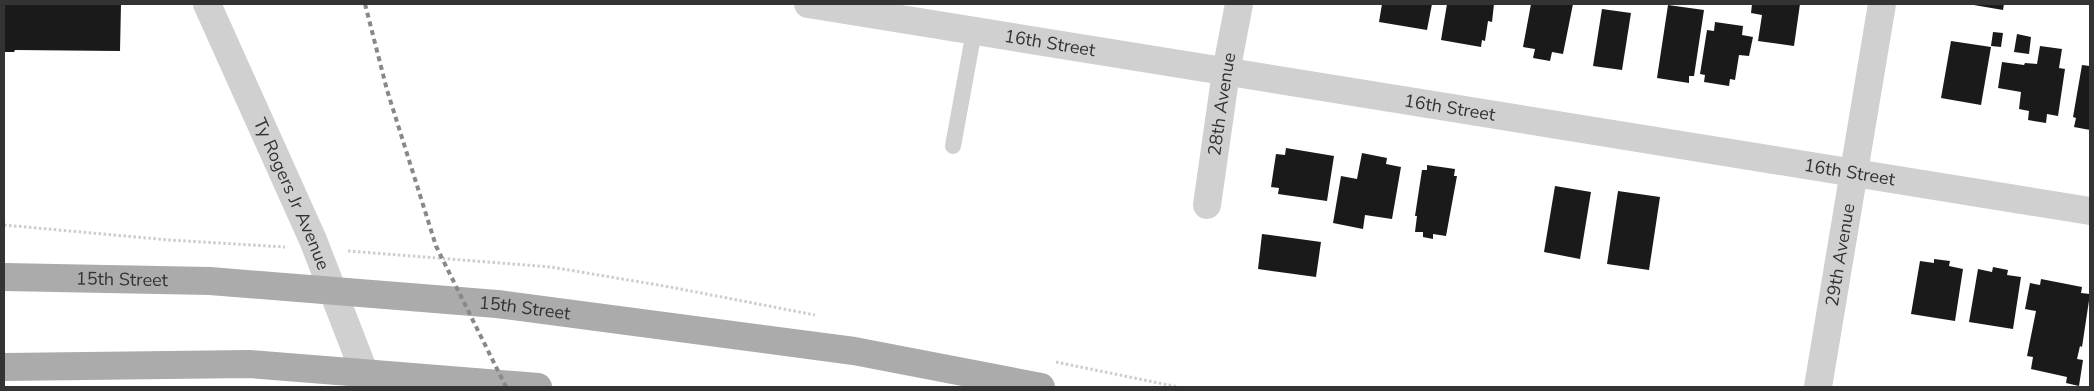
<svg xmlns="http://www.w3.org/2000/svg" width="2094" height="391" font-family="'Nunito Sans',sans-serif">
	<rect width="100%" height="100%" fill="#fff"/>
	<g fill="#1a1a1a">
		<path d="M4,4H121L120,51L15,50L14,52H4Z"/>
		<path d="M1382,4H1432L1427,30L1379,22Z"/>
		<path d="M1447,4H1494L1492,22L1488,21L1485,41L1482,40L1481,47L1441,40Z"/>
		<path d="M1531,4H1573L1563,54L1552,52L1550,61L1533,58L1535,49L1523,47Z"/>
		<path d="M1752,4H1800L1794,46L1758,41L1762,15L1751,13Z"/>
		<path d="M1968,4H2004L2003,10Z"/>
		<path d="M1668,5L1704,10L1694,76H1689V83L1657,78Z"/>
		<path d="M1602,9L1631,13L1622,70L1593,66Z"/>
		<path d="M1715,22L1743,26L1742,35L1753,37L1749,56L1739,55L1735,80L1730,79L1729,86L1704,82L1705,75L1700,74L1707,30L1714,31Z"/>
		<path d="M1993,32L2003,33L2001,47L1991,46Z"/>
		<path d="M2017,34L2031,37L2029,54L2014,52Z"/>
		<path d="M1951,41L1991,47L1981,105L1941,98Z"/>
		<path d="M2040,46L2062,49L2059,68L2065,69L2058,116L2047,114L2046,123L2028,120L2029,111L2019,109L2021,92L1998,88L2002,62L2024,65L2025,63L2037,64Z"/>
		<path d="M2082,65L2090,66V130L2074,127L2076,118L2073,117Z"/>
		<path d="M1286,148L1334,156L1327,201L1278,194L1279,188L1271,187L1276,154L1285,155Z"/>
		<path d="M1362,153L1387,158L1386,164L1401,167L1392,219L1365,215L1363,229L1333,223L1341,176L1357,179Z"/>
		<path d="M1427,165L1455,169L1454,176H1457L1446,236L1433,234V239L1423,237V232H1415L1417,216H1415L1422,170H1427Z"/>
		<path d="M1555,186L1591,192L1580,259L1544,252Z"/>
		<path d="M1618,191L1660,197L1649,270L1607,264Z"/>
		<path d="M1262,234L1321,242L1316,277L1258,269Z"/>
		<path d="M1934,259L1950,261L1949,266L1963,269L1955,321L1911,314L1920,261L1934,263Z"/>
		<path d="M1993,267L2008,270L2007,275L2021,277L2013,329L1969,322L1978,269L1992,272Z"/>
		<path d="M2041,279L2082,287L2081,293L2090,294L2082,347L2080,346L2077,359L2083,360L2079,386L2066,383L2067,377L2031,369L2033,357L2027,356L2036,311L2025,309L2030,283L2040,285Z"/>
	</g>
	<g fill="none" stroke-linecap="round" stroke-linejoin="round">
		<g stroke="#cdcdcd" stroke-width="3" stroke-dasharray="2.5 2.5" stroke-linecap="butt">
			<path d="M4,225L169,240L285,247"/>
			<path d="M348,251L551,267L670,287L815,315"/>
			<path d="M1056,362L1178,387"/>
		</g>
		<path stroke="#d0d0d0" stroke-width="16" d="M953,146L974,31"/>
		<g stroke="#d0d0d0" stroke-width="28">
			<path id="s1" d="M207,4L313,240L370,387"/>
			<path id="s2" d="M808,4L2090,211"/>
			<path id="s3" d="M1207,205L1226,72L1239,4"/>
			<path id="s4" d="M1818,387L1882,4"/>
		</g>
		<g stroke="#ababab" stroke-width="28">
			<path id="s5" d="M4,277L210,281L497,304L854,351L1041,387"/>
			<path d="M4,367L249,364L538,387"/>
		</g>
		<path stroke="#888" stroke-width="4" stroke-dasharray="5 4" stroke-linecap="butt" d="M365,4L387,90L436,246L506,387"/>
	</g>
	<g text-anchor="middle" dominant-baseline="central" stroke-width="5" stroke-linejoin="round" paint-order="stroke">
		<g font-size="18" fill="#333" stroke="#fff">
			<text stroke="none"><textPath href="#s2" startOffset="245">16th Street</textPath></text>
			<text stroke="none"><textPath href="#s3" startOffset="102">28th Avenue</textPath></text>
			<text stroke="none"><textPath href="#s2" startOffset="650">16th Street</textPath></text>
			<text stroke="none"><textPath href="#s2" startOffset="1055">16th Street</textPath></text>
			<text stroke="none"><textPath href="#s1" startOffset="208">Ty Rogers Jr Avenue</textPath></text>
			<text stroke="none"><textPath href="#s4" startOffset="134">29th Avenue</textPath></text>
			<text stroke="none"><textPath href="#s5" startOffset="118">15th Street</textPath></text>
			<text stroke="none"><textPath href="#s5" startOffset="522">15th Street</textPath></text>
		</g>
	</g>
	<rect width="2094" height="391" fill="none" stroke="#333333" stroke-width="10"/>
</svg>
